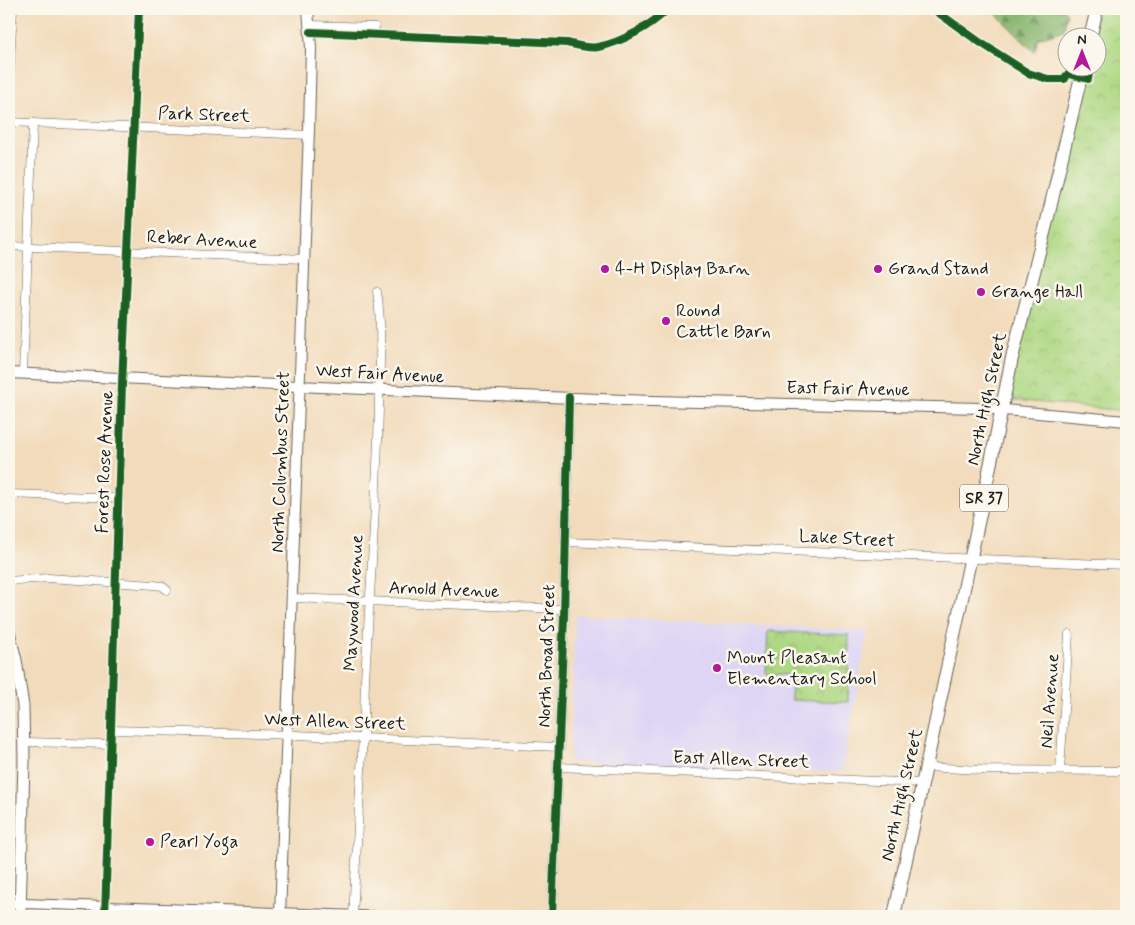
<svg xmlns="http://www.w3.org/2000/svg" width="1135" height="925" font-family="Mynerve,sans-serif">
	<defs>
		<pattern id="forest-firs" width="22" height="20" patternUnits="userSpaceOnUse" patternTransform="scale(1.25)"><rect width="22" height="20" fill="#8ab871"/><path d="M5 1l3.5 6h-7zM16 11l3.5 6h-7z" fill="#70955c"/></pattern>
		<pattern id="park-crowns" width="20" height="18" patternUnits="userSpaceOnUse" patternTransform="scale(1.25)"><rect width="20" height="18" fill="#aed883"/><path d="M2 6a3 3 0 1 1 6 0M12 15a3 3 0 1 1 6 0" fill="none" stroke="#95b971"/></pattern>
	</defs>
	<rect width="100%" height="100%" fill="#fbf7ec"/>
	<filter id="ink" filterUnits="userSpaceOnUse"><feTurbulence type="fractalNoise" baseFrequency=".02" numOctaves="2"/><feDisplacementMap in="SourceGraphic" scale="10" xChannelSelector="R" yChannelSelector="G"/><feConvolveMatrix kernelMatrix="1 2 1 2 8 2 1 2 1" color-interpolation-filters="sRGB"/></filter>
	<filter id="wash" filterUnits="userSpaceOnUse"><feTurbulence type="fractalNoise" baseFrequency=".0096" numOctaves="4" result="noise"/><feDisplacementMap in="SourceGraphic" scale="20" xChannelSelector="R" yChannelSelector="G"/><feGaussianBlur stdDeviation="1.12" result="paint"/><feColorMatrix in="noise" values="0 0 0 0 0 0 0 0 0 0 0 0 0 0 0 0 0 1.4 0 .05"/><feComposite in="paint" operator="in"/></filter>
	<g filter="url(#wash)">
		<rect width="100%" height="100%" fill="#f2dbbb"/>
		<path fill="#ded5f5" d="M575,615L868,631L842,772L570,762Z"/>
		<path fill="url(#forest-firs)" stroke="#536a46" d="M991,9H1063L1067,13L1064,30L1039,38L1034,52Z"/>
		<g fill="url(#park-crowns)" stroke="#657a50">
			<path d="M1097,9H1126V411L1004,399L1083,68H1098V38L1090,37Z"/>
			<path d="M768,631L849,635L848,702L791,700L792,675L766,674Z"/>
		</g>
	</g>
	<g filter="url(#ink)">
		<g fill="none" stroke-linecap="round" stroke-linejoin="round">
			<g stroke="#675f54" stroke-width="9">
				<g id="minor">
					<path d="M310,25L375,27"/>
					<path d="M9,79L13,9"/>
					<path d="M9,122L309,135"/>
					<path d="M9,246L304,259"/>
					<path d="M23,373L33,123"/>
					<path d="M9,494L119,498"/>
					<path d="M566,542L1126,565"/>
					<path d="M9,581L48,578L154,585L162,586L167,590"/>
					<path d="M292,598L564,609"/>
					<path d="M111,730L296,735L558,747"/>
					<path d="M24,742L110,744"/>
					<path d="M558,767L922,783"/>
					<path d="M926,767L980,770L1126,771"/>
					<path d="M1060,770L1069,634"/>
					<path d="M105,916L122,384L139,9"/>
					<path d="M353,916L364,716L365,680C370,589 377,498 379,406C379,368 383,330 377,292"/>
				</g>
			</g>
			<g stroke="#675f54" stroke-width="11">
				<g id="tertiary">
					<path d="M9,903L373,916"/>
					<path d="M552,916L564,617L569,397"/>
				</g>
			</g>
			<g stroke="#675f54" stroke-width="12">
				<g id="secondary">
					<path d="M9,373L496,395L651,401L982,408L1126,421"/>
					<path d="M280,916L309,130L311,48L308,9"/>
				</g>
			</g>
			<g stroke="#675f54" stroke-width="13">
				<path id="primary" d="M9,632L16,660L23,706L24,760L20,916"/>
			</g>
			<g stroke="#675f54" stroke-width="14">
				<g id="trunk">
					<path d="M1090,38L1097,9"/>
					<path d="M894,916L986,486L1012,358L1047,221L1083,68"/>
				</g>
			</g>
			<use href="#minor" stroke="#fff" stroke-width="8"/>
			<use href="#tertiary" stroke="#fff" stroke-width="9"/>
			<use href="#secondary" stroke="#fff" stroke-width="10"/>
			<use href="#primary" stroke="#fff" stroke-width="11"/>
			<use href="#trunk" stroke="#fff" stroke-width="12"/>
			<g stroke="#fbf7ec" stroke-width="11">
				<g id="cycleway">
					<path d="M933,9L978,41L1028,73L1048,79H1065L1066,76L1069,74L1088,79L1090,68"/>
					<path d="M311,32L567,43C576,45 589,49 598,47C623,42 650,26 668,9"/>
					<path d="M105,916L122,384L139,9"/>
					<path d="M552,916L564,617L569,397"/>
				</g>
			</g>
			<use href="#cycleway" stroke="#1b5e20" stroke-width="8"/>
		</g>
	</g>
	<g fill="#b5179e" stroke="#fbf7ec" stroke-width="2">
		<circle cx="605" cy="269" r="5"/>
		<circle cx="878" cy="269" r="5"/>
		<circle cx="981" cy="292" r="5"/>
		<circle cx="666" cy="321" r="5"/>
		<circle cx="717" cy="668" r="5"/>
		<circle cx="150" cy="842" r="5"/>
	</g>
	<g text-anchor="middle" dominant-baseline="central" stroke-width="5" stroke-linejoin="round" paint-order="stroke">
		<rect fill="#fbf7ec" stroke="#5f5e5a" stroke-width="1" x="960" y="484.5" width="48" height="27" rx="4"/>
		<g font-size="16" font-weight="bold" fill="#1c1c1c">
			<text x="984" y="498">SR 37</text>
		</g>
		<g font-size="18" fill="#1c1c1c" stroke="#fbf7ec">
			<text transform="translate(204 115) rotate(2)">Park Street</text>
			<text transform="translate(202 240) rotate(3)">Reber Avenue</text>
			<text transform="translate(380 374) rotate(3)">West Fair Avenue</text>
			<text transform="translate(848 389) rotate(1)">East Fair Avenue</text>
			<text transform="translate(987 399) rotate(-78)">North High Street</text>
			<text transform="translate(105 462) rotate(-88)">Forest Rose Avenue</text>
			<text transform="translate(281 462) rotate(-88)">North Columbus Street</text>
			<text transform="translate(847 539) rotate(3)">Lake Street</text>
			<text transform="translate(444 590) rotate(2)">Arnold Avenue</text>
			<text transform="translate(354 603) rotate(-87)">Maywood Avenue</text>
			<text transform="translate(547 656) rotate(-88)">North Broad Street</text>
			<text transform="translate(1050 701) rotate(-86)">Neil Avenue</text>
			<text transform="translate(335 722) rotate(2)">West Allen Street</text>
			<text transform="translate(741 760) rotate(2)">East Allen Street</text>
			<text transform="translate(902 795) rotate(-77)">North High Street</text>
		</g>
		<g font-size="18" fill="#1c1c1c" stroke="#fbf7ec" text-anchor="start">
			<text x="615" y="269">4-H Display Barn</text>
			<text x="888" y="269">Grand Stand</text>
			<text x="991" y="292">Grange Hall</text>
			<text x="676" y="311">Round<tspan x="676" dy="21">Cattle Barn</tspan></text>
			<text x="727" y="658">Mount Pleasant<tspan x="727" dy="21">Elementary School</tspan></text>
			<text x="160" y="842">Pearl Yoga</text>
		</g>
	</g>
	<rect width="1135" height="925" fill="none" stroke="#fbf7ec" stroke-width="30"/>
	<g transform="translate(1082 52)"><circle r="24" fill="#fbf7ec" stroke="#a29f99"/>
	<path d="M0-4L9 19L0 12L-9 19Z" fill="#b5179e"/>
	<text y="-8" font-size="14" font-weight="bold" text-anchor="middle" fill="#1c1c1c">N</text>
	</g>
</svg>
